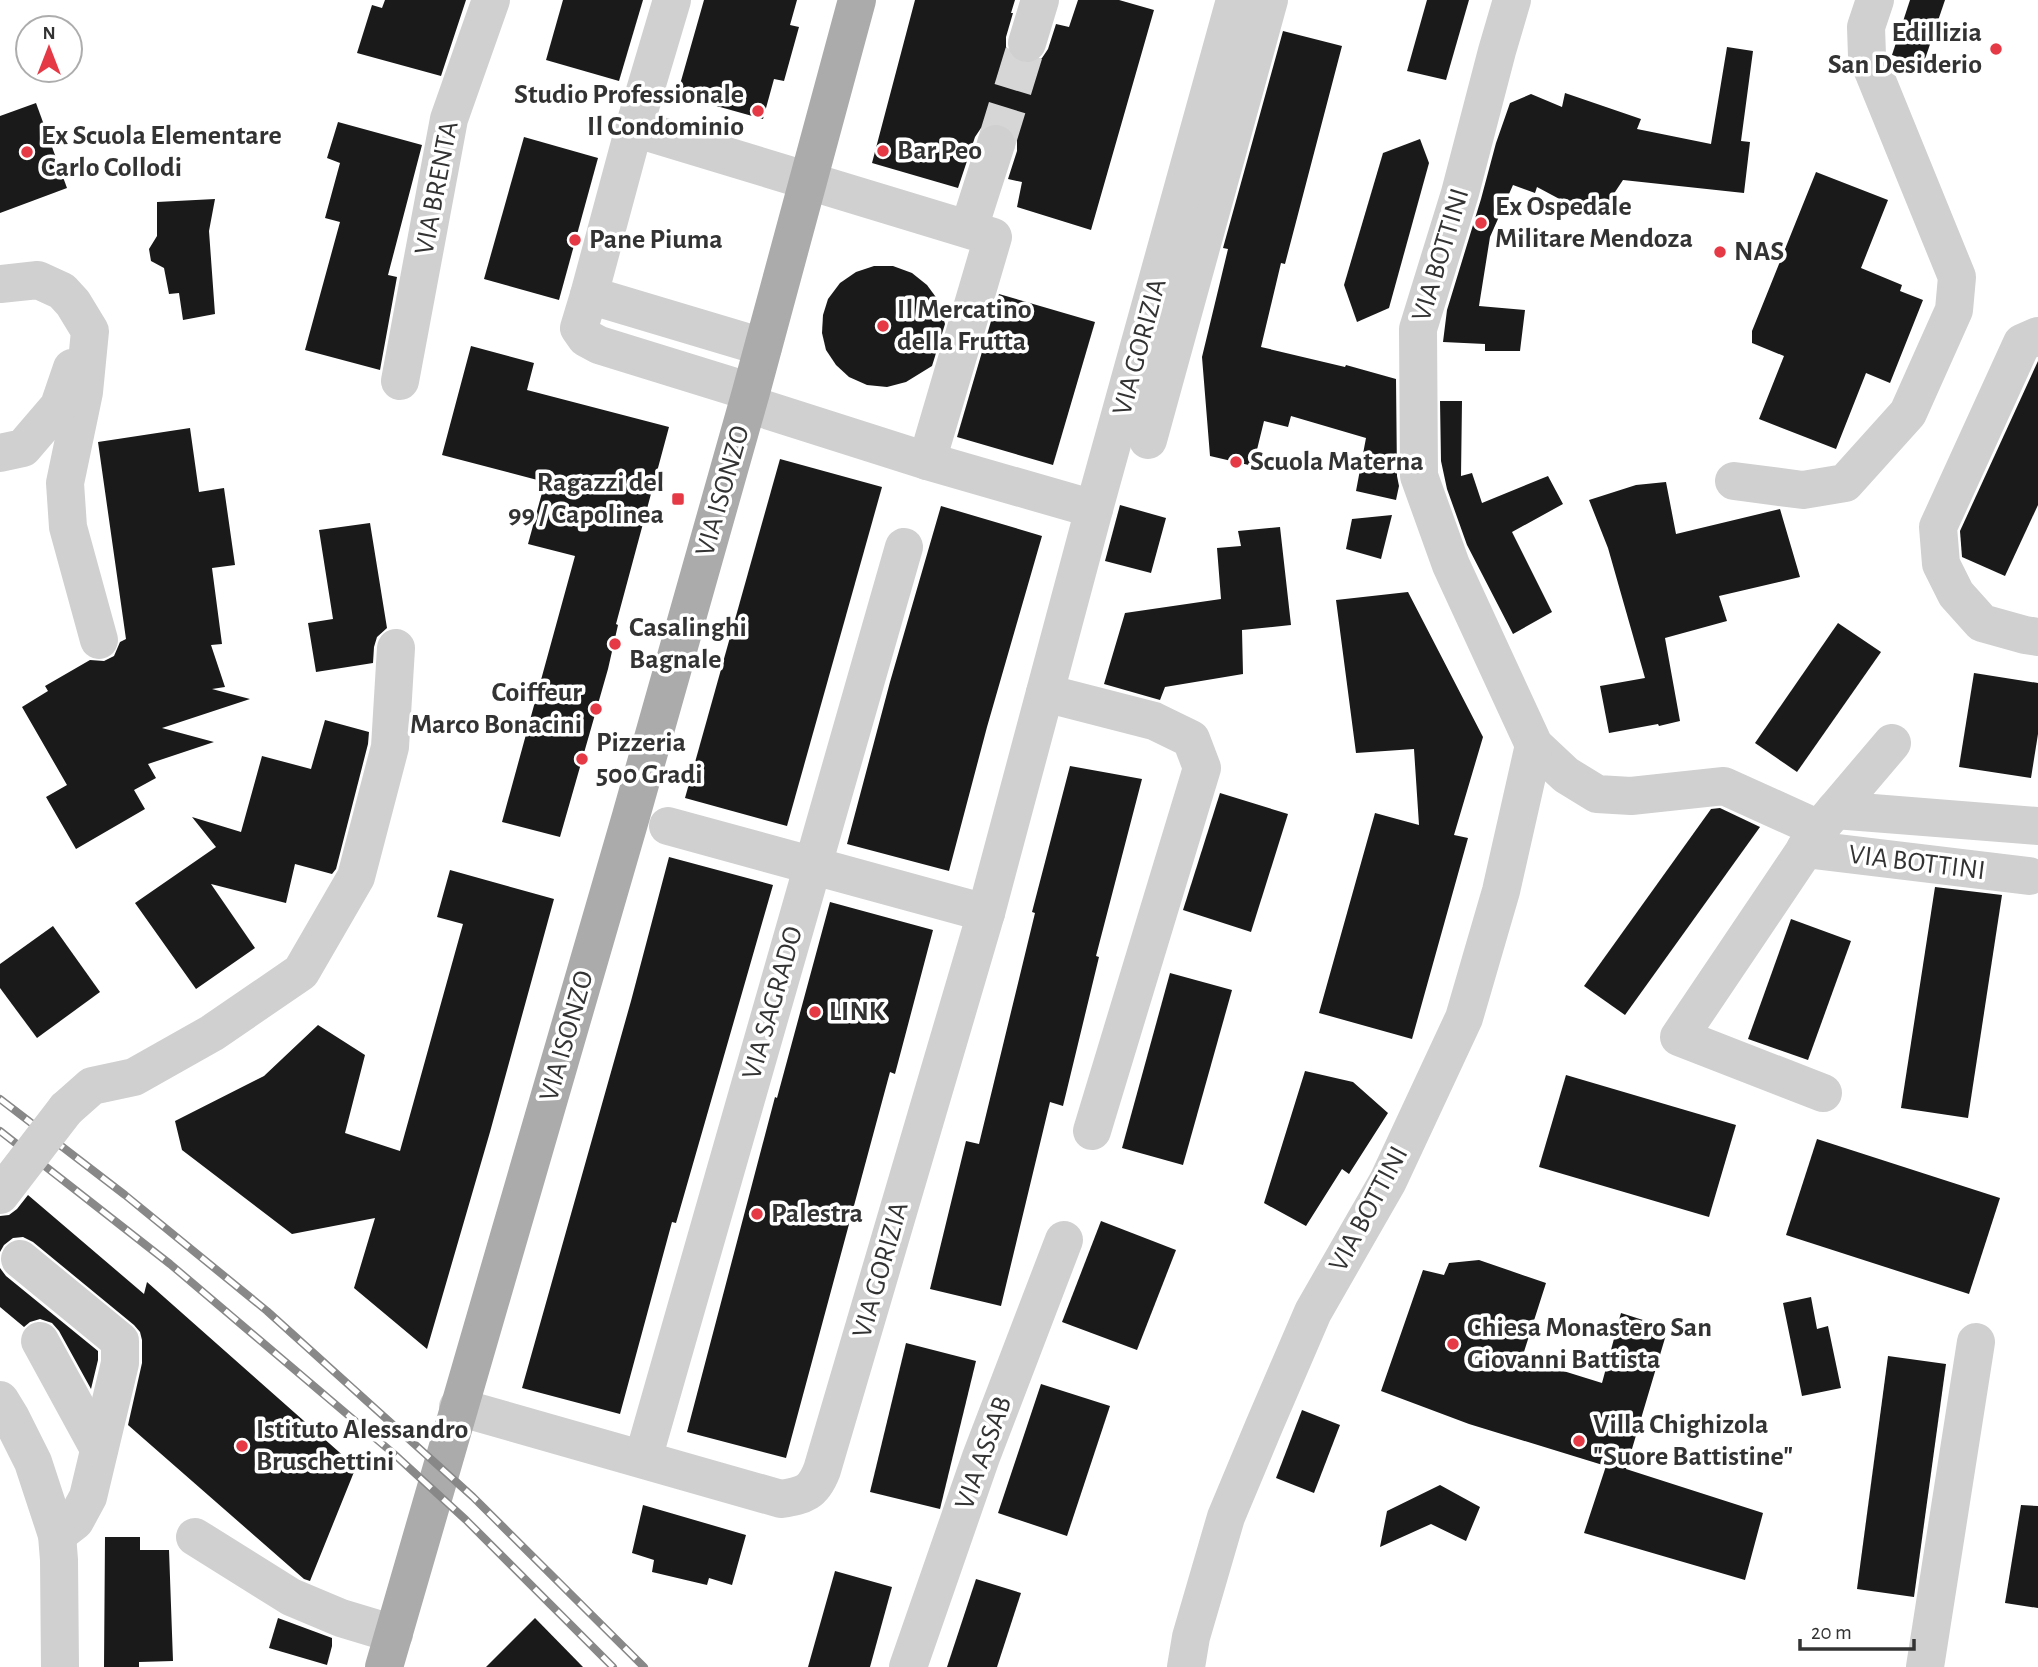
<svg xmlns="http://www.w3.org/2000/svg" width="2038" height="1667" font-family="'Alegreya Sans',sans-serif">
	<rect width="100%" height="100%" fill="#fff"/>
	<g fill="#1a1a1a">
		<path d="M385,0H466L441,76L357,53L372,5L382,8Z"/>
		<path d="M563,0H643L619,81L546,60Z"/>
		<path d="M704,0H797L790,25L799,27L784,81L774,79L763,119L677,95Z"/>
		<path d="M915,0H1015L1011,13H1013L1006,37V47L1011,57L1021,64H1033L1042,58L1048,49L1056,24L1069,27L1078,0H1119L1154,10L1091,230L1017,207L1022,182L1008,179L1017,151V140L1013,130L1002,123H991L981,128L975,137L958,188L872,163Z"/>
		<path d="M1427,0H1469L1446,80L1407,71Z"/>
		<path d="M1910,0H1945L1923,65L1892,55Z"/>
		<path d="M1283,31L1342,46L1285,264L1281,263L1261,347L1345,367L1346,365L1396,379L1397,476L1399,486L1396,500L1356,491L1366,438L1291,416L1288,427L1264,421L1253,466L1210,456L1202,357L1228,249L1223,248Z"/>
		<path d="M1727,47L1753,51L1741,141L1750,142L1744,193L1623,180L1605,207L1592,211L1580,210L1537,187L1535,193L1513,185L1490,237L1479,306L1525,310L1520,351H1485V344L1443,342L1447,310L1481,199L1496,143L1510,103L1531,94L1562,107L1565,93L1641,119L1637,129L1711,144Z"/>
		<path d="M36,103L67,188L0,213V116Z"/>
		<path d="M338,122L422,145L388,275L397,277L380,370L305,350L340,222L325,218L340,163L327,158Z"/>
		<path d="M524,137L598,158L559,300L484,279Z"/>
		<path d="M1420,139L1429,163L1389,308L1357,322L1344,285L1383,153Z"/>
		<path d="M1816,172L1888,200L1861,268L1902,285L1900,291L1923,300L1890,383L1866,373L1836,449L1759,419L1784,356L1752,343V331Z"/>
		<path d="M215,199L209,231L215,314L183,320L179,293L169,294L164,268L151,261L149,249L157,236V202Z"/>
		<path d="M874,266H893L912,273L927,285L938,300L945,324L932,366L906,382L887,387L867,385L849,377L836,365L826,350L822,333L823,315L828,299L840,283L856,272Z"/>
		<path d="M999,294L1095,322L1053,465L957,437Z"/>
		<path d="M471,346L534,363L527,390L669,427L616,624L618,625L608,669L560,837L502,822L575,556L528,544L545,482L442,455Z"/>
		<path d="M2038,361V505L2005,576L1962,557L1960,531Z"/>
		<path d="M1440,401H1462L1461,476L1472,473L1482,503L1548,476L1563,504L1512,532L1552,612L1513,634L1467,545L1447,489L1441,461Z"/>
		<path d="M190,428L199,492L224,488L235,565L212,568L222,644L211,645L225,687L212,689L250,699L162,728L214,742L148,764L156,778L134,790L145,809L76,849L46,797L67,785L22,707L48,691L45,686L90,660L104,661L114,656L120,642L126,639L98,442Z"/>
		<path d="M780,459L882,487L787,826L685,798Z"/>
		<path d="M1666,482L1676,534L1780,509L1800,577L1719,596L1727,621L1665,638L1680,721L1659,726L1658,724L1609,733L1600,686L1645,678L1608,548L1589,500L1636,485Z"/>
		<path d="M1120,505L1166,518L1151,573L1105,561Z"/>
		<path d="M941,506L1042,536L987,727L949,871L847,844L890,682Z"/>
		<path d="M1392,515L1381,559L1346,549L1352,519Z"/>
		<path d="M370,523L387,628L377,637L374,647L373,663L316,672L308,623L333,619L319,530Z"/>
		<path d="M1280,527L1291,625L1242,630L1243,674L1165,687L1160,700L1104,684L1125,613L1221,599L1217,548L1241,546L1238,531Z"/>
		<path d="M1408,592L1483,737L1454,835L1468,838L1412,1039L1319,1013L1375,813L1419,825L1414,749L1356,753L1336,600Z"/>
		<path d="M1838,623L1881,652L1797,772L1755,743Z"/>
		<path d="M1974,673L2038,683V734L2031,778L1959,767Z"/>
		<path d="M325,720L369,732L368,744L336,869L332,874L295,864L286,903L211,884L255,948L196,989L135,903L216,847L192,817L241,832L262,756L311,769Z"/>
		<path d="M1070,766L1142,779L1096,956L1099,957L1063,1106L1050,1102L1001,1306L930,1289L966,1141L979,1144L1035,913L1032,912Z"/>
		<path d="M1220,793L1288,814L1251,932L1183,910Z"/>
		<path d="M1720,808L1760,827L1625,1015L1584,986L1711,809Z"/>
		<path d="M669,857L773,885L676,1223L672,1222L620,1414L522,1388L631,1001Z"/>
		<path d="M450,870L554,899L490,1132L427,1349L354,1288L375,1218L292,1234L182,1150L175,1121L264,1076L318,1025L365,1055L345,1133L400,1151L463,924L437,917Z"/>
		<path d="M1935,887L2002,895L1968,1118L1901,1108Z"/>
		<path d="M830,902L933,930L895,1074L890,1072L786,1458L687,1432L775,1097L777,1098Z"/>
		<path d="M1791,919L1851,941L1808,1060L1748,1039Z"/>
		<path d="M53,926L100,992L37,1038L0,988V964Z"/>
		<path d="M1170,973L1232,990L1183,1165L1122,1148Z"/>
		<path d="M1305,1071L1353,1082L1388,1113L1349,1174L1342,1169L1306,1226L1264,1203Z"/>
		<path d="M1566,1075L1736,1125L1709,1217L1539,1167Z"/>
		<path d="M1817,1139L2000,1198L1969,1294L1786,1235Z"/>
		<path d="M28,1195L144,1294L147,1282L356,1467L310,1581L304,1579L128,1425L142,1363V1340L140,1332L134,1325L33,1242L23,1237L13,1238L4,1245L0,1252V1216L9,1215L17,1209Z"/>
		<path d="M1101,1221L1176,1250L1137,1350L1062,1322Z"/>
		<path d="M1479,1260L1546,1283L1522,1358L1602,1383L1621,1313L1668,1328L1626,1469L1763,1513L1745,1580L1584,1533L1606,1466L1469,1424L1381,1391L1423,1270L1444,1275L1449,1263Z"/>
		<path d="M0,1268L6,1276L98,1351V1360L91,1389L59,1331L52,1323L40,1319L30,1322L24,1327L0,1307Z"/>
		<path d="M1811,1297L1817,1329L1828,1326L1841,1388L1802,1396L1783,1303Z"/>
		<path d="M906,1343L976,1361L940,1509L870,1492Z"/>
		<path d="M1888,1356L1946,1364L1914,1597L1857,1589Z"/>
		<path d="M1041,1384L1110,1406L1067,1536L998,1513Z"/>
		<path d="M1302,1410L1340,1425L1314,1493L1276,1478Z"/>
		<path d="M1440,1485L1480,1507L1466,1541L1431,1524L1380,1547L1387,1511Z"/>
		<path d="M643,1505L746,1535L732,1585L709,1578L707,1585L652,1572L654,1560L632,1553Z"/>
		<path d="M2021,1505L2038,1506V1608L2005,1603Z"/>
		<path d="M105,1537H140V1550H169L173,1661L139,1662V1667H104Z"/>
		<path d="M835,1571L892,1587L870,1667H808Z"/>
		<path d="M976,1579L1021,1593L997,1667H947Z"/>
		<path d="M278,1618L332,1638V1646L327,1665L269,1648Z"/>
		<path d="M535,1618L583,1667H486Z"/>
	</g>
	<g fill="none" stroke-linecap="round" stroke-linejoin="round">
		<path stroke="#d6d6d6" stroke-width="38" stroke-dasharray="38 19" stroke-linecap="butt" d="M996,144L1027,43"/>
		<g stroke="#d0d0d0" stroke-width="38">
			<path d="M1512,0L1497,51L1460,193L1418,329L1419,476L1451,565L1534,745L1566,775L1597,794L1631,796L1724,786L1819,829"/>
			<path d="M1027,43L1040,0"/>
			<path d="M634,128L672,0"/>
			<path d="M969,228L996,144"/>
			<path d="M0,284L38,280L62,291L73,303L90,331L84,392L65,483L68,527L99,640"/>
			<path d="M589,295L579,328L586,338L599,345L751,392"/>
			<path d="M2038,336L2022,343L1938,527L1941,564L1956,594L1982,623L2025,635L2038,637"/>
			<path d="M763,347L589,295L634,128L993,237L927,461"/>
			<path d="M400,381L449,119L491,0"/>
			<path d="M748,404L927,461L1094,509"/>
			<path d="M1148,440L1269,0"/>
			<path d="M0,453L23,448L59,406L72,368"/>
			<path d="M1734,481L1803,490L1845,483L1908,413L1954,310L1957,277L1867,56L1866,27L1875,0"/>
			<path d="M1045,693L1154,721L1191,739L1202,768L1092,1131"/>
			<path d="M1835,810L2038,826"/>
			<path d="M668,826L986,913"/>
			<path d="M1805,849L2029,876"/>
			<path d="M1823,1093L1679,1037L1819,829L1892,743"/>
			<path d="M66,1109L92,1086L134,1077L212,1033L301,972L356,877L390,747L396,648"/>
			<path d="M20,1259L120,1341V1363L88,1497L75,1521L57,1535"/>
			<path d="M40,1341L99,1449"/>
			<path d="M0,1400L11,1418L33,1462L57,1535L59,1560L60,1667"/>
			<path d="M458,1407L781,1499C805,1495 813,1493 822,1470L986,913L1094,509L1235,0"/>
			<path d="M643,1459L904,547"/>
			<path d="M195,1537L291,1597L341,1618L394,1634"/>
			<path d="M908,1667L981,1457L1064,1240"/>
			<path d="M1186,1667L1191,1637L1226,1517L1264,1426L1313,1312L1388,1181L1464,1018L1501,891L1534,745"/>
			<path d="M1925,1667L1976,1342"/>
		</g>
		<path stroke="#ababab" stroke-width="38" d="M384,1667L631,816L751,392L857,0"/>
		<g stroke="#888" stroke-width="8">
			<g id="rail">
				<path d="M0,1099L125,1195L267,1311L473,1497L644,1667"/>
				<path d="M0,1131L170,1264L394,1454L466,1520L613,1667"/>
			</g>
		</g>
		<use href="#rail" stroke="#fff" stroke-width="5" stroke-dasharray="16" stroke-linecap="butt"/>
		<path stroke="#d0d0d0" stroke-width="38" d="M0,1195L66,1109"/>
	</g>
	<g fill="#e63946" stroke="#fff" stroke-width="2.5">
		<circle cx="1996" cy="49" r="7"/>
		<circle cx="758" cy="111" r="7"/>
		<circle cx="883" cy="151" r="7"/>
		<circle cx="27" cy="152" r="7"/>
		<circle cx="1481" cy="223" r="7"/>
		<circle cx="575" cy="240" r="7"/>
		<circle cx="1720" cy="252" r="7"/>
		<circle cx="883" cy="326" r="7"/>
		<circle cx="1236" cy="462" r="7"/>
		<rect x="671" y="492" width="14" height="14" rx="3.5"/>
		<circle cx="615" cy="644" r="7"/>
		<circle cx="596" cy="709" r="7"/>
		<circle cx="582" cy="759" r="7"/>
		<circle cx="815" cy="1012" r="7"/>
		<circle cx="757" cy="1214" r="7"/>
		<circle cx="1453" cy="1344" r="7"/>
		<circle cx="1579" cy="1441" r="7"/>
		<circle cx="242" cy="1446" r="7"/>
	</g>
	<g text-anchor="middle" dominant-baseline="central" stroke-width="7" stroke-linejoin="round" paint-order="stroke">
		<g font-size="28" font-weight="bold" fill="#333" stroke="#fff" text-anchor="start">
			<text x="1982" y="33" text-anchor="end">Edillizia<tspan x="1982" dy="32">San Desiderio</tspan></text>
			<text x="744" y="95" text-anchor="end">Studio Professionale<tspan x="744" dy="32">Il Condominio</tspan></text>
			<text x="41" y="136">Ex Scuola Elementare<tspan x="41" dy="32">Carlo Collodi</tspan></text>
			<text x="897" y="151">Bar Peo</text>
			<text x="1495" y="207">Ex Ospedale<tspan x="1495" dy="32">Militare Mendoza</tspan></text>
			<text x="589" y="240">Pane Piuma</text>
			<text x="1734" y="252">NAS</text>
			<text x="897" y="310">Il Mercatino<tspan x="897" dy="32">della Frutta</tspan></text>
			<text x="1250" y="462">Scuola Materna</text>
			<text x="664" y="483" text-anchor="end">Ragazzi del<tspan x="664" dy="32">99 / Capolinea</tspan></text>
			<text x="629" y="628">Casalinghi<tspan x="629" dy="32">Bagnale</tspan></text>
			<text x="582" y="693" text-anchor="end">Coiffeur<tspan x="582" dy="32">Marco Bonacini</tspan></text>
			<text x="596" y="743">Pizzeria<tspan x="596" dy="32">500 Gradi</tspan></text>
			<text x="829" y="1012">LINK</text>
			<text x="771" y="1214">Palestra</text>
			<text x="1467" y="1328">Chiesa Monastero San<tspan x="1467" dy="32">Giovanni Battista</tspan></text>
			<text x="1593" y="1425">Villa Chighizola<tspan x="1593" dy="32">"Suore Battistine"</tspan></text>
			<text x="256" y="1430">Istituto Alessandro<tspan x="256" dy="32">Bruschettini</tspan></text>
		</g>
		<g font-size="28" fill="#333" stroke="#fff">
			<text transform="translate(437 188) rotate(-79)">VIA BRENTA</text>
			<text transform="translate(1441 255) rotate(-73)">VIA BOTTINI</text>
			<text transform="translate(1140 347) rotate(-75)">VIA GORIZIA</text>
			<text transform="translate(723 491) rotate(-74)">VIA ISONZO</text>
			<text transform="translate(1917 863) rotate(7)">VIA BOTTINI</text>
			<text transform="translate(773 1003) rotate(-74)">VIA SAGRADO</text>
			<text transform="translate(567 1036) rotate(-74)">VIA ISONZO</text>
			<text transform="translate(1369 1209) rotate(-62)">VIA BOTTINI</text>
			<text transform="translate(881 1270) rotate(-74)">VIA GORIZIA</text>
			<text transform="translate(984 1453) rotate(-70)">VIA ASSAB</text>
		</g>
	</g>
	<g transform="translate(49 49)"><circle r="33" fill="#ffffff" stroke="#adadad" stroke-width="2"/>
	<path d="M0-5L12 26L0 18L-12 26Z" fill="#e63946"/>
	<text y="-10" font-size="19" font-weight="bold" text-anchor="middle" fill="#333333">N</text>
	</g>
	<path d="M1800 1639v10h114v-10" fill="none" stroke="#333333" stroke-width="3.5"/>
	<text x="1811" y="1639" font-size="21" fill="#333333" stroke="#ffffff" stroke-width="5" paint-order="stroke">20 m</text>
</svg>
